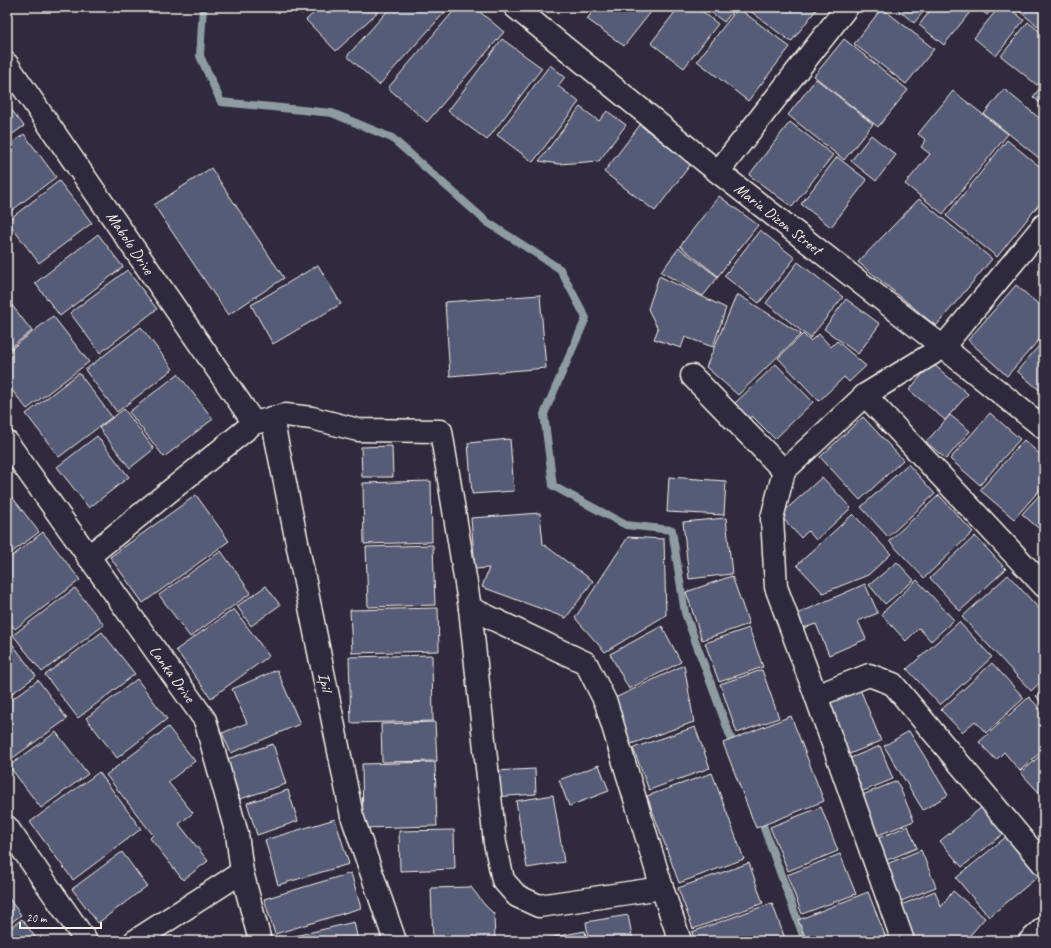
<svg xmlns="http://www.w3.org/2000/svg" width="1051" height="948" font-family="Caveat,sans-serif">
	<rect width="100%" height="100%" fill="#2f2a3d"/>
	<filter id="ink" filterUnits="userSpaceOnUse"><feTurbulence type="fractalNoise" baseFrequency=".025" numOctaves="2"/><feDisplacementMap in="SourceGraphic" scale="8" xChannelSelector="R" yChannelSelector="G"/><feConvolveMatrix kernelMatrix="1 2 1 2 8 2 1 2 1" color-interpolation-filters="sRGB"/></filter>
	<g filter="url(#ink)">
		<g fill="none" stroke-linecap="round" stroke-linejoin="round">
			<g stroke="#8e9ba2" stroke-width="8">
				<path d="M203,7L200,56L221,102L332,113L392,138L487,222L560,269L586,318L544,414L553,486L626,525L672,530L685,613L735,749"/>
				<path d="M760,817L805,941"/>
			</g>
		</g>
		<g fill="#575b78" stroke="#f4f1e8">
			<path d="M296,7H309L302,14Z"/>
			<path d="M320,7H383L336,51L306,20Z"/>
			<path d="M391,7H439L445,12L379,85L347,56Z"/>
			<path d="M457,7H474L504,32L427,122L388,88Z"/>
			<path d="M596,7H655L624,46L587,19Z"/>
			<path d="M679,7H697L718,24L684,68L651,43Z"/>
			<path d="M704,7H736L724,22Z"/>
			<path d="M745,7H811L816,10L791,42Z"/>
			<path d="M895,7H927L914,23Z"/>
			<path d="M933,7H974L944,45L919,25Z"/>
			<path d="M977,7H994L987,15Z"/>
			<path d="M999,7H1008L1024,20L996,56L974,38Z"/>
			<path d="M1014,7H1044V31Z"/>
			<path d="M738,8L790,47L748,101L697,61Z"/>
			<path d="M882,8L934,49L906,84L854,44Z"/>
			<path d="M1028,22L1044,35V77L1037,85L1001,56Z"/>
			<path d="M502,39L542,68L487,140L448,111Z"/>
			<path d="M844,39L908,90L878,127L814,76Z"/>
			<path d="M550,65L565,77L558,86L579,102L533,162L497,135Z"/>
			<path d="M816,79L873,124L844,160L788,115Z"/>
			<path d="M1044,83V106L1033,97Z"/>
			<path d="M1004,89L1044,122V162L984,114Z"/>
			<path d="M953,91L1008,134L943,214L905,184L930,154L921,147L926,140L918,134Z"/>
			<path d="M7,104L24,126L7,138Z"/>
			<path d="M580,107L599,121L607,111L626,125L599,161L559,164L539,161Z"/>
			<path d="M790,122L833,155L792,207L749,175Z"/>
			<path d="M640,125L691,164L655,211L604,172Z"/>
			<path d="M24,134L56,177L7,214V147Z"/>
			<path d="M871,135L896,155L876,181L851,161Z"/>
			<path d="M1007,140L1044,170V198L997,257L946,216Z"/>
			<path d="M837,157L867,180L831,227L801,204Z"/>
			<path d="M211,168L284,278L228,315L154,205Z"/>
			<path d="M59,181L92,223L39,263L7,221Z"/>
			<path d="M719,196L758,225L718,276L680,246Z"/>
			<path d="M919,199L992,259L936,326L858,262Z"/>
			<path d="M760,230L795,258L759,303L724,276Z"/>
			<path d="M98,234L123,267L60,316L35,283Z"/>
			<path d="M679,248L718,277L703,296L661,272Z"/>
			<path d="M798,262L843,297L810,338L766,303Z"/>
			<path d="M318,265L341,304L273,344L251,305Z"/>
			<path d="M127,270L157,309L100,353L70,313Z"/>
			<path d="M659,276L726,308L713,347L685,337L681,348L654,339L658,329L648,309Z"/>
			<path d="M1016,285L1044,309V334L1007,376L968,340Z"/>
			<path d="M737,294L801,334L738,395L706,367Z"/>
			<path d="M540,295L546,368L450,376L445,302Z"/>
			<path d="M7,299L32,331L7,350Z"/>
			<path d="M846,299L880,324L858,354L824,329Z"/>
			<path d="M53,316L89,362L27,409L7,384V352Z"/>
			<path d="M141,327L173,369L117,412L85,370Z"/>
			<path d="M803,334L810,341L819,334L831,347L837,341L866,366L849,382L844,377L819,401L778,358Z"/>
			<path d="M1044,340V394L1017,371Z"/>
			<path d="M932,363L968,394L945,420L909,390Z"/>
			<path d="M776,364L813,402L775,439L752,416L749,419L734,404Z"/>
			<path d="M79,373L112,417L59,457L26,414Z"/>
			<path d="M178,374L213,419L164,457L129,412Z"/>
			<path d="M124,409L154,449L130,468L99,428Z"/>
			<path d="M990,413L1020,439L980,485L950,459Z"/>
			<path d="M950,415L970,431L946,459L926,442Z"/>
			<path d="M863,417L903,460L860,500L820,457Z"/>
			<path d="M97,436L129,477L89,508L57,467Z"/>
			<path d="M510,439L514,491L472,494L468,443Z"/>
			<path d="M1024,440L1044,458V485L1014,519L980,490Z"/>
			<path d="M392,446L393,477H362L361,447Z"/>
			<path d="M908,464L935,494L888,537L861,507Z"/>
			<path d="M669,477L726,481L724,515L667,512Z"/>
			<path d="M822,477L851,508L816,540L808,531L801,538L780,515Z"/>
			<path d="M431,481L432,542L364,544L363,483Z"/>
			<path d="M1044,490V533L1022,514Z"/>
			<path d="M9,493L39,532L7,556V494Z"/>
			<path d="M196,495L229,541L143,603L110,557Z"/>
			<path d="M939,495L973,532L924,578L889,541Z"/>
			<path d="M540,513L543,544L593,581L566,618L482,587L489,568L475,569L471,518Z"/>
			<path d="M853,514L891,554L868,575L823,593L797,565Z"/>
			<path d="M726,518L732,574L689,579L683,522Z"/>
			<path d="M43,532L80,580L15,629L7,619V560Z"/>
			<path d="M975,536L1006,569L960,611L930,578Z"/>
			<path d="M628,537L664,539L666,615L605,652L575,618Z"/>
			<path d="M433,545L435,605L368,607L366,547Z"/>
			<path d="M221,551L251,593L190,637L159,595Z"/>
			<path d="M897,562L914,580L885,604L869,585Z"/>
			<path d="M1008,575L1044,614V679L1031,691L962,617Z"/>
			<path d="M732,576L749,624L702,640L686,592Z"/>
			<path d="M917,580L954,620L931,641L919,628L906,641L881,614Z"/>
			<path d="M865,584L878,613L858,621L866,639L829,655L816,624L804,628L797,614Z"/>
			<path d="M266,586L280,605L251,626L237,606Z"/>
			<path d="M75,588L104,625L42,672L13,635Z"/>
			<path d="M438,608L439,651L352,653L350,610Z"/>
			<path d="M234,609L269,656L211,698L176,650Z"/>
			<path d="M959,622L992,657L940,705L907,669Z"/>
			<path d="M662,626L681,662L629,689L610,654Z"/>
			<path d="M749,628L763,667L719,682L705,643Z"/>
			<path d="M102,632L135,674L78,718L45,675Z"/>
			<path d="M11,642L36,676L7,697V644Z"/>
			<path d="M432,655L433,721L351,723L349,657Z"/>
			<path d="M992,663L1024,698L986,733L975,721L962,732L941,710Z"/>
			<path d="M684,665L694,722L631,744L615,698Z"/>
			<path d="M277,670L300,724L231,753L222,733L247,723L232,689Z"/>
			<path d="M762,670L779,718L737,733L720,684Z"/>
			<path d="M137,679L167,719L117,758L86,718Z"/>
			<path d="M38,680L67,719L7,762V703Z"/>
			<path d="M1044,688V705L1036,696Z"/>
			<path d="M860,689L881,741L847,755L826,703Z"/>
			<path d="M1029,697L1044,713V749L1020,771L1004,752L996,760L979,742Z"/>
			<path d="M791,716L824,801L756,828L723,743Z"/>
			<path d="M435,722L437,761L382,762L381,724Z"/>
			<path d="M168,727L195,761L168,782L193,813L179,824L208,861L183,880L150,838L153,835L106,775Z"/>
			<path d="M695,727L710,768L649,790L633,748Z"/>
			<path d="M909,731L948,795L923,810L884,746Z"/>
			<path d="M56,732L88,774L41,808L9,766Z"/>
			<path d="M273,744L286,784L240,799L227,759Z"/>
			<path d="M880,746L893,779L856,794L843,761Z"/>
			<path d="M1044,752V798L1021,773Z"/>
			<path d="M435,762L437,826L363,828L362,764Z"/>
			<path d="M599,765L609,791L569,806L559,780Z"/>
			<path d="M535,769L536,794L495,797L493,771Z"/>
			<path d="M99,772L141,829L73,880L30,822Z"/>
			<path d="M712,773L744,859L679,883L647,796Z"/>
			<path d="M897,781L914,821L871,838L855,798Z"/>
			<path d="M288,790L298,821L257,835L247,803Z"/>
			<path d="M553,795L564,862L527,868L516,801Z"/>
			<path d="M821,807L838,851L788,871L770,827Z"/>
			<path d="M982,807L1004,833L962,867L940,841Z"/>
			<path d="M335,819L349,864L278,885L265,840Z"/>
			<path d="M908,826L917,848L885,861L876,839Z"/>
			<path d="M454,830L455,869L400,871L399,831Z"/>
			<path d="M1007,836L1040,875L989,917L956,878Z"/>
			<path d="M921,850L936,887L899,902L884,865Z"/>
			<path d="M122,852L147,886L98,923L72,889Z"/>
			<path d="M840,854L856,894L802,914L787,875Z"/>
			<path d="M749,863L763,903L693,929L678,888Z"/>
			<path d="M351,873L361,908L275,934L264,899Z"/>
			<path d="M471,887L484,904L494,914L495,941H433L431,888Z"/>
			<path d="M935,891L941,907L953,891L985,918L965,941H915L911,929L901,905Z"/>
			<path d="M868,892L886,938L877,941H807L798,920Z"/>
			<path d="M7,896L21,915L7,926Z"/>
			<path d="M772,903L786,941H695L692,932Z"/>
			<path d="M628,915L633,941H589L586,922Z"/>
			<path d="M22,919L38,941H7V930Z"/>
			<path d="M354,922L358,941H274Z"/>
			<path d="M585,931L587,941H543V939Z"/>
		</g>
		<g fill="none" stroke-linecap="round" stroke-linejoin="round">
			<g stroke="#f4f1e8" stroke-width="25">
				<g id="street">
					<path d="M515,7L718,172L943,347L1044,428"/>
					<path d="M7,64L254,423"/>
					<path d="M718,172L847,7"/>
					<path d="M692,376L784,471"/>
					<path d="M865,395L1044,586"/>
					<path d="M272,418L352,816L395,941"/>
					<path d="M7,442L205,720L237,834L242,872L260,941"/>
					<path d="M88,557L254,423L285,415L312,418L358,430L441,431L470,608L495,843L503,880L517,896L539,906L662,888"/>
					<path d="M470,608L586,663L606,703L662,888L680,941"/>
					<path d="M816,696L869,675L893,684L1044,865"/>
					<path d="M7,827L86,941"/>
					<path d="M135,941L242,872"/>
					<path d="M903,941L816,696L776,587L772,518L784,471L865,395L943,347L1044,225"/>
					<path d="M1030,941L1044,928"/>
				</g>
			</g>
			<use href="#street" stroke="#2f2a3d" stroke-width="22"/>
		</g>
	</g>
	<g text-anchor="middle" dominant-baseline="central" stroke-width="3" stroke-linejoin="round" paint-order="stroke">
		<g font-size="16" fill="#f4f1e8" stroke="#2f2a3d">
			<text transform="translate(778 219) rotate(38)">Maria Dizon Street</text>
			<text transform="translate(130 243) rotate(56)">Mabolo Drive</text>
			<text transform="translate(172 674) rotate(54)">Lanka Drive</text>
			<text transform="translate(325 682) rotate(79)">Ipil</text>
		</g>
	</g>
	<rect width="1051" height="948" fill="none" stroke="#2f2a3d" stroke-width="24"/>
	<rect x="12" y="12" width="1027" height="924" fill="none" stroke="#f4f1e8" stroke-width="1.5" filter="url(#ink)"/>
	<path d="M20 922v6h81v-6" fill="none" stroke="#f4f1e8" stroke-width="2"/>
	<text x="26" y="922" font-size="12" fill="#f4f1e8" stroke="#2f2a3d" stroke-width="3" paint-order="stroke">20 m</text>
</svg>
